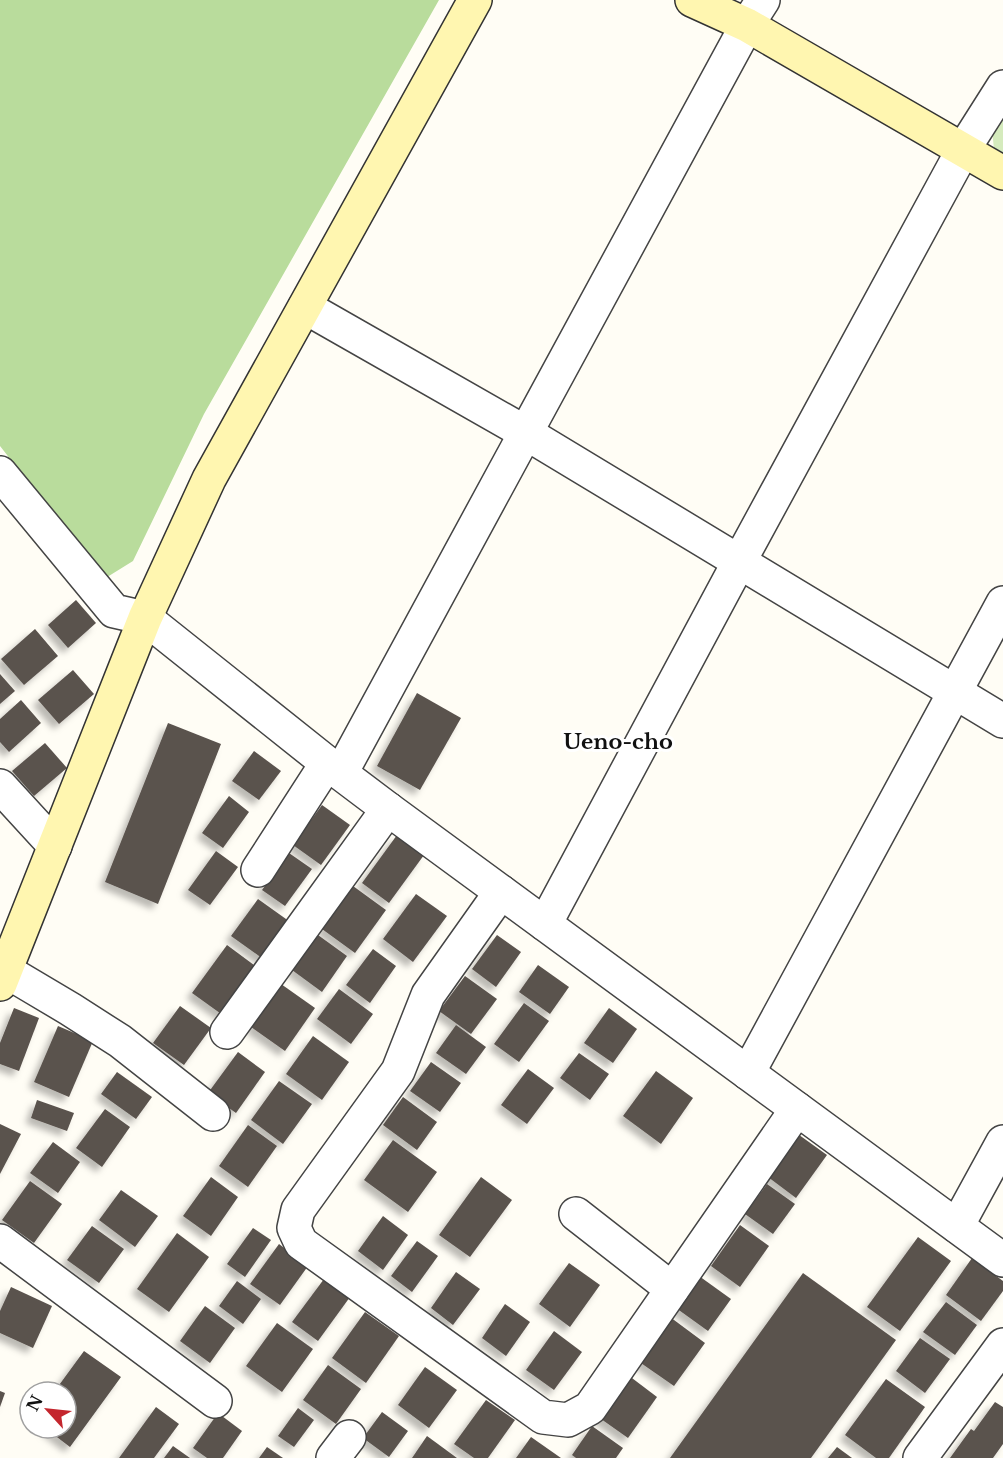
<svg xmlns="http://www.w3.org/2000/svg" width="1003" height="1458" font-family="'Libre Baskerville',serif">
	<defs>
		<filter id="shadow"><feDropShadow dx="-5.5" dy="5.5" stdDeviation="3" flood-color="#0004"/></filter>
	</defs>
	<rect width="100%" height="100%" fill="#fffdf5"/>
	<path fill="#d5ebbd" d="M1003,111V156L994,150L992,128Z"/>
	<path fill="#b9dc9c" d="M0,0H439L204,414L133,561L104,579L0,446Z"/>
	<g fill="#5a524d" filter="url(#shadow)">
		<path d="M76,600L96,623L68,648L48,625Z"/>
		<path d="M35,629L58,656L24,685L1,659Z"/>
		<path d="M73,670L94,694L59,724L38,700Z"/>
		<path d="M0,674L15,691L0,704Z"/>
		<path d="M417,693L461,718L420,790L377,766Z"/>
		<path d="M21,700L41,723L9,752L0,742V719Z"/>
		<path d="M168,723L221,744L158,904L105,882Z"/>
		<path d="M45,743L67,768L34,796L12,771Z"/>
		<path d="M254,751L281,771L259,800L232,781Z"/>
		<path d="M229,796L249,812L223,848L202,833Z"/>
		<path d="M322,805L350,825L321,865L293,845Z"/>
		<path d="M397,835L424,855L389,903L362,883Z"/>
		<path d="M216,851L238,867L210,905L188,890Z"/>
		<path d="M289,853L312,869L285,906L262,890Z"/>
		<path d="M353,886L386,910L355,953L322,929Z"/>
		<path d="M416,894L447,916L413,962L383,939Z"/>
		<path d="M258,899L293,924L266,961L231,936Z"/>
		<path d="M318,935L347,956L322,992L292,970Z"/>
		<path d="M497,935L521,952L496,987L472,969Z"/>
		<path d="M227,945L258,968L224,1016L192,993Z"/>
		<path d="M373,949L396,966L370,1003L346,985Z"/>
		<path d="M538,965L569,987L550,1014L519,992Z"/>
		<path d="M465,976L497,999L471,1034L439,1011Z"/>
		<path d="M281,984L315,1008L285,1051L251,1027Z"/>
		<path d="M339,989L373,1014L351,1044L317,1019Z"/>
		<path d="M524,1003L549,1021L519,1062L494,1044Z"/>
		<path d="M180,1006L211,1028L184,1065L153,1043Z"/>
		<path d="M14,1008L39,1018L19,1071L0,1064V1043Z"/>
		<path d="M609,1008L637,1029L613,1063L584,1043Z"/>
		<path d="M456,1025L486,1047L466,1074L436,1053Z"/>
		<path d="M58,1026L93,1041L69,1097L34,1082Z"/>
		<path d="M313,1036L349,1062L322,1100L286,1074Z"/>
		<path d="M238,1052L265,1072L236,1113L208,1093Z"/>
		<path d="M579,1053L609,1074L590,1100L560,1078Z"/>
		<path d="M431,1062L461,1083L440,1112L410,1091Z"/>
		<path d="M528,1069L554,1088L527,1124L501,1105Z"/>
		<path d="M656,1071L693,1098L661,1144L623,1116Z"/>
		<path d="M117,1072L152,1097L136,1119L101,1094Z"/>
		<path d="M279,1081L312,1104L283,1144L251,1120Z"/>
		<path d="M403,1097L437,1122L417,1150L383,1125Z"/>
		<path d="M37,1100L74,1113L67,1131L31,1118Z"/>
		<path d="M105,1109L130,1127L102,1167L76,1148Z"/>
		<path d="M0,1124L21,1134L0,1174Z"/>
		<path d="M248,1125L277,1146L248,1187L219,1166Z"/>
		<path d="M795,1132L827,1155L796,1198L764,1174Z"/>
		<path d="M393,1140L437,1172L408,1212L364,1180Z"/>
		<path d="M53,1142L80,1162L58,1193L30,1173Z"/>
		<path d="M211,1177L238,1197L211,1236L183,1216Z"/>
		<path d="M481,1177L512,1200L470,1257L439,1235Z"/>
		<path d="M30,1181L62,1204L34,1243L2,1220Z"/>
		<path d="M767,1184L795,1204L773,1234L745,1214Z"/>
		<path d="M121,1190L158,1216L135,1247L99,1220Z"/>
		<path d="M383,1216L408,1235L383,1270L358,1251Z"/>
		<path d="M740,1225L769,1246L740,1287L711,1266Z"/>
		<path d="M92,1226L124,1249L99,1283L67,1260Z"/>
		<path d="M253,1228L271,1240L245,1277L227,1264Z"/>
		<path d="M177,1233L209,1257L169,1312L137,1289Z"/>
		<path d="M918,1237L951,1261L900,1331L867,1307Z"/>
		<path d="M417,1241L438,1256L412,1292L391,1276Z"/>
		<path d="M279,1244L308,1266L280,1305L250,1284Z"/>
		<path d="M972,1258L1003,1281V1291L981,1321L946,1295Z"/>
		<path d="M569,1263L600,1285L570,1327L539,1304Z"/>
		<path d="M456,1272L480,1289L453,1325L431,1308Z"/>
		<path d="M803,1273L896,1340L811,1458H670Z"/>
		<path d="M699,1276L731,1299L708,1331L676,1308Z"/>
		<path d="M324,1279L350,1297L318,1341L292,1322Z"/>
		<path d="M237,1281L261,1299L243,1324L219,1306Z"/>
		<path d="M11,1287L52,1306L33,1348L0,1333V1311Z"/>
		<path d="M946,1302L977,1325L955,1355L923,1332Z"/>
		<path d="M505,1304L530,1322L506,1356L482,1338Z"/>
		<path d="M205,1306L235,1328L210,1363L180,1341Z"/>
		<path d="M365,1312L399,1336L366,1383L332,1358Z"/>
		<path d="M670,1317L705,1343L674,1386L638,1361Z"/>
		<path d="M277,1323L313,1349L282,1392L246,1366Z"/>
		<path d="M554,1331L582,1352L554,1390L526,1370Z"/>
		<path d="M920,1338L950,1359L925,1393L896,1371Z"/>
		<path d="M84,1351L121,1377L70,1447L45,1428H66V1392H54Z"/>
		<path d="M328,1365L361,1389L336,1424L303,1400Z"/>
		<path d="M425,1367L457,1390L429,1428L398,1405Z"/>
		<path d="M624,1372L657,1397L628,1438L594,1414Z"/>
		<path d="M886,1379L925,1407L889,1458H876L845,1435Z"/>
		<path d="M0,1391L5,1393L0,1407Z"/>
		<path d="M486,1400L515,1420L488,1458H474L454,1444Z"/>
		<path d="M995,1402L1003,1407V1444L993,1458H950L971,1429L974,1431Z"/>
		<path d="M156,1407L179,1424L154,1458H119Z"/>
		<path d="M298,1408L314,1420L294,1447L278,1436Z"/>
		<path d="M382,1412L408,1431L389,1457L363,1438Z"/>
		<path d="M218,1413L242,1431L223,1458H207L193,1448Z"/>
		<path d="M592,1426L623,1448L616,1458H576L572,1455Z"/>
		<path d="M427,1436L457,1458H412Z"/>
		<path d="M531,1437L561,1458H516Z"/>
		<path d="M173,1446L190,1458H164Z"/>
		<path d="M267,1447L283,1458H259Z"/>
		<path d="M837,1447L852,1458H828Z"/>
	</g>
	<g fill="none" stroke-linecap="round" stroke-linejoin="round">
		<g stroke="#444" stroke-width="36">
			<g id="street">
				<path d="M305,307L526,433L1003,721"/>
				<path d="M0,473L114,611L145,618L327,763L388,809L1003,1260"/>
				<path d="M341,773L747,25L763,0"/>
				<path d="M0,786L55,846"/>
				<path d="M258,870L327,763"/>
				<path d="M501,892L428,995L398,1071L298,1210L294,1228L301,1243L543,1417L568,1420L590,1408L797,1109"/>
				<path d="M545,924L739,562L963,150L1003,87"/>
				<path d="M6,971L70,1009L120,1041L213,1114"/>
				<path d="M227,1032L388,809"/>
				<path d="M748,1073L1003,603"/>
				<path d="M576,1214L672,1289"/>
				<path d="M957,1226L1003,1142"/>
				<path d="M0,1241L215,1401"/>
				<path d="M333,1458L349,1437"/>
				<path d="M920,1458L1003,1345"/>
			</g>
		</g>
		<g stroke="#333" stroke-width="36">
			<g id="secondary">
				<path d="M692,0L747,25L1003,173"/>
				<path d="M0,984L145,618L209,479L475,0"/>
			</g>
		</g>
		<use href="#street" stroke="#fff" stroke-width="33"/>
		<use href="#secondary" stroke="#fff6b0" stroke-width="33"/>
	</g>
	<g text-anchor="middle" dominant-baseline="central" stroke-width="6" stroke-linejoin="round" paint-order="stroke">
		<g font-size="21" font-weight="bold" fill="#111" stroke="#fff">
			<text x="618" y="742">Ueno-cho</text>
		</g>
	</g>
	<g transform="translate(48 1410) rotate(297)"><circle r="28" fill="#ffffff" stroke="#a0a0a0" stroke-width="1.5"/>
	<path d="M0-4.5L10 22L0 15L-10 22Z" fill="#c4262e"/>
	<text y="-9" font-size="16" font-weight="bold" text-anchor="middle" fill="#111111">N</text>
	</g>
</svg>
